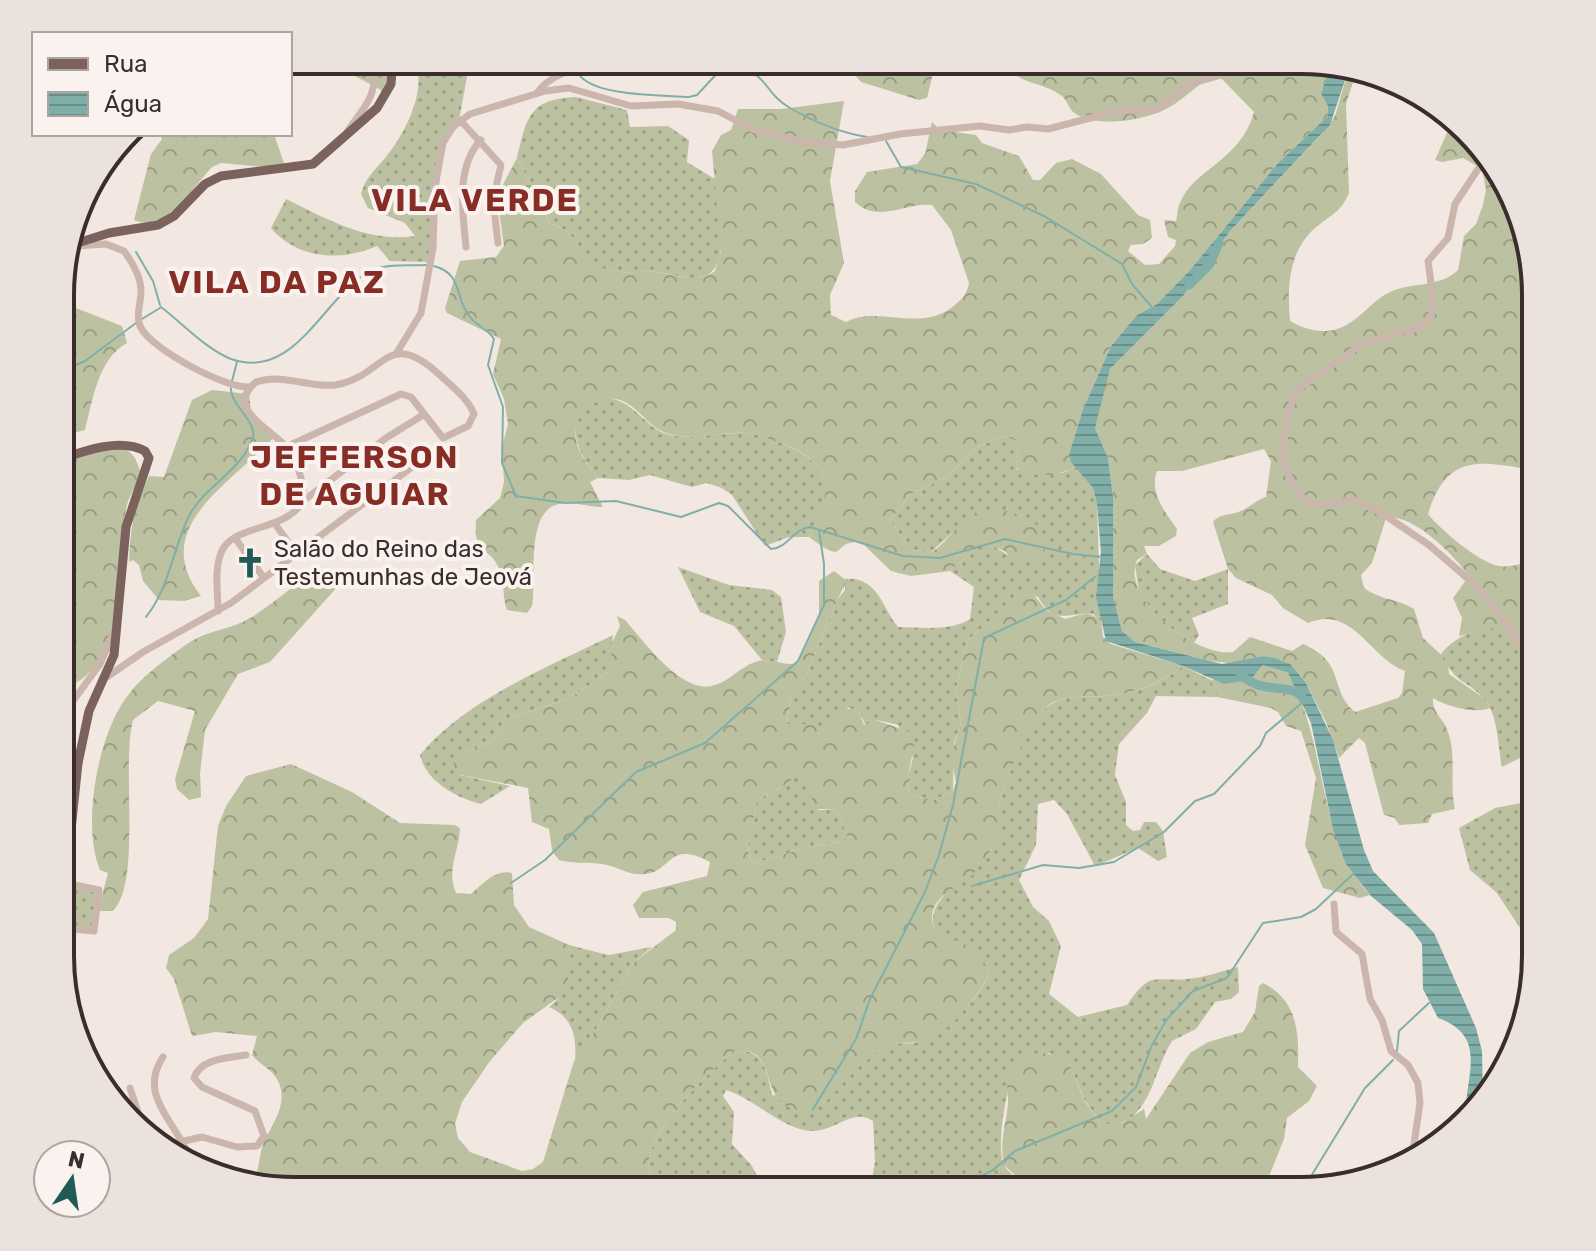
<svg xmlns="http://www.w3.org/2000/svg" width="1596" height="1251" font-family="Rubik,sans-serif">
	<defs>
		<pattern id="grass-dots" width="8" height="8" patternUnits="userSpaceOnUse" patternTransform="scale(2)"><rect width="8" height="8" fill="#bcc2a1"/><path d="M2 2h.1M6 6h.1" fill="none" stroke="#9a9e83" stroke-width="1.8" stroke-linecap="round"/></pattern>
		<pattern id="forest-crowns" width="20" height="18" patternUnits="userSpaceOnUse" patternTransform="scale(2)"><rect width="20" height="18" fill="#bcc2a1"/><path d="M2 6a3 3 0 1 1 6 0M12 15a3 3 0 1 1 6 0" fill="none" stroke="#9a9e83"/></pattern>
		<pattern id="water-rules" width="6" height="5" patternUnits="userSpaceOnUse" patternTransform="scale(2)"><rect width="6" height="5" fill="#80afaa"/><path d="M0 2.5h6" fill="none" stroke="#6a8f8b"/></pattern>
	</defs>
	<rect width="100%" height="100%" fill="#f3e7e1"/>
	<g fill="url(#grass-dots)">
		<path d="M365,60H388L391,94L381,102V90L355,76Z"/>
		<path d="M397,60H470L460,115L446,136L428,262L390,261L377,246C341,262 297,259 271,228L286,199C327,219 368,243 415,236L405,223L368,208L361,194C365,178 375,170 385,158C403,136 422,101 418,72L401,75Z"/>
		<path d="M576,97L627,110L630,127L668,126L689,140L687,162L715,179C717,205 736,273 698,278C683,279 670,273 655,272C634,271 613,276 594,264C576,251 574,227 550,224L517,158C527,117 529,99 576,97Z"/>
		<path d="M609,398C639,403 647,434 677,436C699,438 722,432 745,433C760,434 778,441 792,448C838,469 829,499 809,537H789L765,546L732,495L722,488L707,483L692,487L650,475L629,480L598,478C572,448 560,408 609,398Z"/>
		<path d="M1004,436L1019,442L1016,469L1062,473L1076,467L1093,488L1097,504L1101,621L1093,614C1067,612 1055,627 1038,597L1021,593L967,641L956,689L961,723L954,744L953,791L934,800L909,795L908,776L913,758L898,725L877,720L866,726L858,710L848,708L821,731L804,724L787,725L791,693L806,676L837,600L845,590V579C878,576 882,608 898,627C918,627 950,632 970,619L974,587L950,571L978,547H995L1009,556L974,513L931,552L911,550L890,520L911,494L946,477L980,446Z"/>
		<path d="M1147,554L1160,569L1195,581L1228,569V604L1192,618L1199,635L1194,643L1161,622L1139,592L1135,565Z"/>
		<path d="M678,567L729,585L772,590L781,597L786,632L777,662L762,660L734,626L700,612Z"/>
		<path d="M1536,623V750L1502,767C1498,748 1498,713 1484,699C1464,677 1458,687 1441,654C1460,628 1504,622 1536,623Z"/>
		<path d="M613,635L610,671L570,698L512,717L488,743L466,752L460,775L510,786L481,804C457,798 426,782 420,755C465,700 550,666 613,635Z"/>
		<path d="M1183,666L1211,680L1217,697L1156,696L1147,713L1119,744L1115,775L1126,802V825L1133,831L1140,830L1144,822H1156L1163,831L1167,857L1158,861L1138,848L1095,866L1067,814L1054,800L1038,804L1036,845L1019,880L1033,907L1049,921L1061,946L1049,994L1078,1017L1127,1005C1151,970 1153,982 1187,979C1204,978 1221,971 1238,967L1239,992L1231,999L1215,1002L1196,1029L1172,1041C1152,1072 1150,1131 1101,1124L1084,1099L1069,1063L1049,1053L1018,1061C1008,1076 995,1148 1004,1165C1009,1174 1024,1184 1032,1191H870L875,1161L873,1121C852,1107 835,1133 809,1131C779,1127 755,1099 726,1090L723,1096L734,1112L732,1144L752,1166L765,1191H659C656,1184 650,1175 649,1167C647,1129 706,1075 733,1052C763,1046 767,1071 772,1095L823,1104C841,1084 862,1058 887,1046C897,1041 908,1045 918,1042C943,1036 984,995 990,970L935,932C920,893 983,877 995,842C999,831 997,817 999,806C1003,783 1031,715 1051,704C1065,695 1088,697 1105,696C1135,694 1160,684 1183,666Z"/>
		<path d="M799,766L812,790L811,803L819,810L837,809L847,835L843,841L807,847L756,863L750,859L748,846L757,800L789,783Z"/>
		<path d="M1536,800L1535,951L1497,893L1470,870L1459,828L1495,808Z"/>
		<path d="M69,886L96,890L92,929L65,926Z"/>
		<path d="M569,945L608,955L652,947L633,963L597,1028L575,1060C577,1035 572,1017 549,1007C567,995 572,965 569,945Z"/>
	</g>
	<g fill="url(#forest-crowns)" fill-rule="evenodd">
		<path d="M850,60H936L927,98L919,100L861,82L849,68Z"/>
		<path d="M998,60H1316L1330,64L1321,94L1328,106V116L1278,163L1190,270L1157,304L1137,315L1111,346L1083,409L1069,454L1076,467C1055,476 1037,479 1016,468L1019,442L1004,436L980,446L946,477L911,494L890,520L911,550L931,552C949,543 958,518 977,512C1002,503 1062,522 1041,558L1027,561L995,547H978L950,571L911,576L891,571L861,542C829,540 850,568 809,537C828,500 838,469 793,448C779,442 762,435 746,433C723,431 696,440 673,435C644,430 637,396 607,399C598,400 592,404 586,410C564,431 580,457 598,478L590,482L603,507C589,507 573,501 559,504C524,511 537,582 532,606L527,613L507,610C502,597 505,584 500,571C491,545 473,558 476,520L500,498L504,482L502,447L508,424L504,399L493,374L501,339L447,313L445,308L460,261L496,257L504,246L497,196L517,158L550,224C574,227 576,251 595,264C613,276 635,271 655,272C676,274 697,285 715,271L721,251L712,151L721,135L731,130L738,109H781L844,101L830,181L844,263L830,295L831,315L846,322C878,304 922,335 956,304C964,297 967,293 969,283L951,230L932,205C907,202 878,224 855,202V191L867,172L917,164L925,154L932,122L940,130L976,135L982,143L1019,156L1033,180H1040L1056,163L1072,159L1101,174L1138,215L1150,220L1152,238L1143,244L1131,245L1128,251L1145,265L1159,264L1175,246L1176,240L1168,237L1164,220L1176,221C1178,215 1177,208 1180,203C1193,169 1241,161 1254,112L1219,76C1198,81 1187,98 1168,108C1146,120 1093,130 1072,111C1068,107 1067,100 1062,96C1041,80 1023,88 998,60Z"/>
		<path d="M1349,68L1357,70L1346,104L1349,193C1342,210 1333,214 1320,224C1288,248 1287,286 1290,321C1304,329 1321,334 1337,329C1358,323 1370,302 1388,293C1411,281 1438,289 1458,270L1464,236L1476,224L1483,205L1486,190L1482,169L1463,158L1442,162L1435,160L1454,117L1512,191L1536,294V471C1481,461 1447,452 1428,514C1441,530 1478,562 1499,566C1511,568 1524,563 1536,559V623L1507,625L1459,636L1462,618L1453,598L1469,576C1454,555 1412,512 1386,518L1372,563L1361,575L1364,588C1383,601 1396,598 1414,609L1423,638L1448,661L1449,674L1485,699L1490,708C1474,714 1448,707 1433,698C1432,714 1444,718 1448,732C1457,757 1449,784 1455,809L1432,814L1428,823L1399,825L1395,818L1384,815L1365,743L1359,738L1339,758L1326,722L1306,683L1263,656L1229,663L1210,661L1135,642L1122,631L1113,597V496L1108,458L1095,428V417L1110,369L1184,295L1230,231L1321,135L1335,116ZM1264,449L1271,461L1266,497C1256,500 1251,506 1243,510C1232,516 1221,512 1213,522L1228,569L1236,578L1272,595L1283,608L1308,623C1353,604 1370,659 1405,671L1402,693L1398,698L1355,712C1328,689 1347,663 1303,644L1292,651L1250,637L1233,652C1198,658 1120,599 1137,560L1147,554L1144,546H1159L1176,536L1177,529C1165,512 1149,492 1157,471H1182Z"/>
		<path d="M160,134H274L286,169L221,163L212,167C193,187 165,234 134,220L151,154L162,139Z"/>
		<path d="M63,303L122,326L127,343C98,359 93,399 85,430L62,436Z"/>
		<path d="M212,390L249,394L251,411L274,437C233,483 147,527 201,596L184,601L159,600L143,581L139,565L133,560L129,562C130,530 134,505 149,476L164,477L192,400Z"/>
		<path d="M97,445L125,447L135,458L142,475C136,486 128,497 126,509C115,566 131,667 61,690L62,452Z"/>
		<path d="M343,569L339,585L270,662L238,674L205,730L200,774L201,797L189,800L177,789L175,779L195,711L158,701L133,720C121,766 142,882 113,911H98L108,873L100,870C81,825 98,732 129,694C143,675 171,655 190,642C208,630 234,629 252,617C291,592 293,578 343,569Z"/>
		<path d="M834,571L847,581L837,600L806,676L791,693L787,724H812L822,730C832,719 842,704 858,710L864,725L876,720L910,732L915,741L908,776L909,795L934,800L953,791L956,783L951,756L961,723L956,689L967,641L1021,593H1032L1046,610L1065,619C1081,615 1088,609 1101,621L1103,637L1111,644L1183,666C1160,684 1134,694 1105,696C1088,697 1065,695 1050,704C1033,715 1002,785 999,806C998,819 1003,830 996,842C990,852 982,863 975,872C961,890 921,895 935,932L971,947L990,970C985,990 946,1036 926,1041C912,1044 897,1040 884,1048C857,1064 840,1090 816,1110C748,1119 787,1041 733,1052C706,1075 647,1129 649,1167C650,1175 656,1184 659,1191H280L254,1185C258,1172 259,1159 262,1147C269,1127 290,1105 278,1081C273,1070 260,1065 252,1055L257,1036L216,1032L192,1036L174,979L166,968L169,955L194,938L208,919L218,826L226,806L246,776L291,764L352,792L400,823L455,825L460,828C459,852 446,870 456,893L471,894C483,884 495,869 512,873L514,905L529,927L569,945L571,961L566,992L523,1023L490,1061L462,1102L455,1124L458,1138L470,1152L522,1171L533,1169L543,1162L574,1061L597,1028L633,963L676,930V922L669,918H639L633,905L643,892L707,876L710,862C667,839 673,872 644,874C629,876 617,866 602,864C587,862 574,864 559,860L552,850L549,829L532,822L528,788L461,775L453,770L454,757L488,743L512,717L570,698L610,671L611,645L620,626L617,616L625,620C643,640 680,693 712,686C727,683 740,667 755,662C770,656 783,667 798,663L819,618V581ZM799,767L812,790L811,803L815,809H837L847,835L843,841L807,847L756,863L750,859L748,848L757,800L789,783Z"/>
		<path d="M1263,665L1288,673C1329,747 1314,829 1370,895L1360,898L1323,888L1305,845L1316,778L1301,731L1286,726L1278,712L1271,708L1217,697L1211,680L1254,675Z"/>
		<path d="M1263,983C1298,1000 1299,1034 1298,1067L1317,1086L1309,1101L1287,1118L1284,1139L1263,1191H1232L1228,1182L1196,1176L1192,1191H1032L1004,1165C999,1141 1006,1126 1008,1103C1008,1094 1006,1086 1008,1078C1017,1049 1048,1047 1069,1063L1084,1100L1101,1124L1122,1123L1144,1109L1146,1119L1190,1053L1208,1042L1243,1032L1255,1012L1259,986Z"/>
	</g>
	<path fill="url(#water-rules)" d="M1330,64L1349,68L1330,125L1230,231L1184,295L1110,369L1095,428L1108,458L1113,496V597L1122,631L1135,642L1222,664L1263,656L1275,658L1290,664L1306,683L1333,740L1364,850L1373,871L1434,933L1476,1028L1482,1051L1483,1102L1466,1120C1463,1078 1491,1037 1438,1018L1423,989L1422,944L1412,930L1371,896L1346,864L1333,829L1311,723L1288,673L1263,665L1250,680L1224,684L1183,666L1106,641L1096,597L1101,552L1097,504L1093,488L1071,462L1069,454L1083,409L1111,346L1137,315L1157,304L1190,270L1278,163L1328,116V106L1321,94Z"/>
	<g fill="none" stroke-linecap="round" stroke-linejoin="round">
		<g stroke="#80afaa" stroke-width="2">
			<path d="M578,73C592,97 663,95 689,97L697,95L723,67C771,68 759,90 790,108C812,121 841,133 867,137"/>
			<path d="M886,141L901,167L976,184L1044,216L1122,264L1132,284L1151,306"/>
			<path d="M136,252L153,281L160,305"/>
			<path d="M434,266C464,274 454,299 470,317C477,326 488,329 494,339L488,365L503,407L502,463L516,496L565,503L616,501L681,517L719,503L728,506L771,549C788,548 793,529 810,527L903,556L940,558L1005,539L1073,554L1102,557"/>
			<path d="M161,307C182,323 206,349 231,359C296,382 324,295 370,271C386,263 409,266 426,265"/>
			<path d="M142,319L160,308"/>
			<path d="M62,371L85,361L136,323"/>
			<path d="M232,381L237,362"/>
			<path d="M146,617C170,587 173,547 190,514C205,486 243,470 253,437C257,422 230,404 231,388"/>
			<path d="M511,883L545,860L636,772L705,743L798,661L824,605V564L819,531"/>
			<path d="M972,886L1043,865L1079,868L1114,862L1164,832L1195,801L1214,794L1260,746L1266,733L1303,702"/>
			<path d="M1397,1051L1399,1031L1429,1003"/>
			<path d="M813,1109L856,1039L870,999L925,892L939,855L953,805L984,638L1066,600L1096,576"/>
			<path d="M953,1191L993,1170L1015,1151L1112,1111L1136,1087L1152,1045L1167,1019L1193,991L1227,978L1263,923L1301,917L1316,909L1353,874"/>
			<path d="M1302,1191L1365,1088L1393,1060"/>
		</g>
		<g stroke="#80afaa" stroke-width="9">
			<path d="M1189,285L1210,264L1219,243"/>
			<path d="M1240,674C1264,697 1292,680 1304,700"/>
		</g>
		<g stroke="#cbb6ad" stroke-width="7">
			<path d="M537,93C547,77 577,66 595,63C607,61 615,68 626,60"/>
			<path d="M460,120L501,165L493,200L498,243"/>
			<path d="M348,130C366,106 381,91 371,60"/>
			<path d="M1486,157L1455,204L1448,238L1428,261L1433,298L1431,317L1418,328L1362,344L1299,388L1289,409L1282,455L1289,476L1305,502L1326,505L1352,499L1380,512L1429,545L1481,590L1531,658L1534,674L1531,713L1536,727"/>
			<path d="M76,246L106,244L124,251C132,262 141,277 141,291C141,303 135,317 141,328C153,350 226,389 250,387"/>
			<path d="M466,247C463,213 455,167 481,140"/>
			<path d="M396,354L421,313L433,248L435,186L443,143L453,127L470,114L545,91L569,88L631,106L678,104L718,111L752,129L804,142L843,145L900,134L980,126L1009,130L1027,127L1048,129L1117,111L1158,109L1190,84L1225,74L1246,60"/>
			<path d="M303,501L386,438L423,415"/>
			<path d="M275,524L297,554"/>
			<path d="M235,538L264,578"/>
			<path d="M218,611C218,593 214,570 221,553C232,523 285,533 303,501C305,483 297,462 287,448C272,429 223,409 256,382C284,373 308,388 335,385C386,377 386,324 442,377C454,388 468,399 474,414L468,426L443,438L411,397L401,394L286,447"/>
			<path d="M104,679L143,652L231,603L420,461"/>
			<path d="M73,701L100,664L114,632"/>
			<path d="M61,803L73,804"/>
			<path d="M1334,904L1336,932L1362,954L1370,999L1382,1020L1391,1051L1408,1065L1418,1083L1420,1103L1412,1158"/>
			<path d="M61,928L94,931L99,890L65,883"/>
			<path d="M80,1046L100,1080"/>
			<path d="M163,1057C135,1099 183,1126 191,1164"/>
			<path d="M130,1088L146,1136"/>
			<path d="M162,1146L202,1137L237,1147L257,1146L264,1136L255,1111L202,1087L194,1078C201,1058 228,1058 246,1055"/>
		</g>
		<g stroke="#7b625d" stroke-width="9">
			<path d="M68,246L109,233L158,225L174,216L205,184L221,176L313,164L377,108L391,84L393,60"/>
			<path d="M61,760L78,763"/>
			<path d="M61,926L78,763L89,711L114,655L126,527L149,458L145,451C121,438 86,450 62,459"/>
		</g>
	</g>
	<defs>
		<g id="church-bare" transform="scale(2.4)"><path d="M-1.2-6h2.4v3.5h3.3v2.4h-3.3V6h-2.4V-.1h-3.3v-2.4h3.3Z" fill="#215a55" stroke="#faf2ee" stroke-width="2.5" paint-order="stroke"/></g>
	</defs>
	<g fill-rule="evenodd">
		<use href="#church-bare" x="250" y="563"/>
	</g>
	<g text-anchor="middle" dominant-baseline="central" stroke-width="8" stroke-linejoin="round" paint-order="stroke">
		<g font-size="24" fill="#3a2d2b" stroke="#faf2ee" text-anchor="start">
			<text x="274" y="549">Salão do Reino das<tspan x="274" dy="28">Testemunhas de Jeová</tspan></text>
		</g>
		<g font-size="32" font-weight="bold" letter-spacing="2" fill="#872d26" stroke="#faf2ee">
			<text x="475" y="200">VILA VERDE</text>
			<text x="277" y="282">VILA DA PAZ</text>
			<text x="355" y="457">JEFFERSON<tspan x="355" dy="37">DE AGUIAR</tspan></text>
		</g>
	</g>
	<path d="M0 0H1596V1251H0ZM295 74H1301A221 221 0 0 1 1522 295V956A221 221 0 0 1 1301 1177H295A221 221 0 0 1 74 956V295A221 221 0 0 1 295 74Z" fill="#ebe2de" fill-rule="evenodd"/>
	<path fill="none" stroke="#3a2d2b" stroke-width="4" d="M295 74H1301A221 221 0 0 1 1522 295V956A221 221 0 0 1 1301 1177H295A221 221 0 0 1 74 956V295A221 221 0 0 1 295 74Z"/>
	<rect x="32" y="32" width="260" height="104" fill="#faf2ee" stroke="#ada3a0" stroke-width="2"/>
	<rect x="48" y="58" width="40" height="12" fill="#7b625d" stroke="#ada3a0" stroke-width="2"/>
	<text x="104" y="72" font-size="24" fill="#3a2d2b">Rua</text>
	<rect x="48" y="92" width="40" height="24" fill="url(#water-rules)" stroke="#ada3a0" stroke-width="2"/>
	<text x="104" y="112" font-size="24" fill="#3a2d2b">Água</text>
	<g transform="translate(72 1179) rotate(13)"><circle r="38" fill="#faf2ee" stroke="#ada3a0" stroke-width="2"/>
	<path d="M0-6L14 30L0 20L-14 30Z" fill="#215a55"/>
	<text y="-12" font-size="22" font-weight="bold" text-anchor="middle" fill="#3a2d2b">N</text>
	</g>
</svg>
